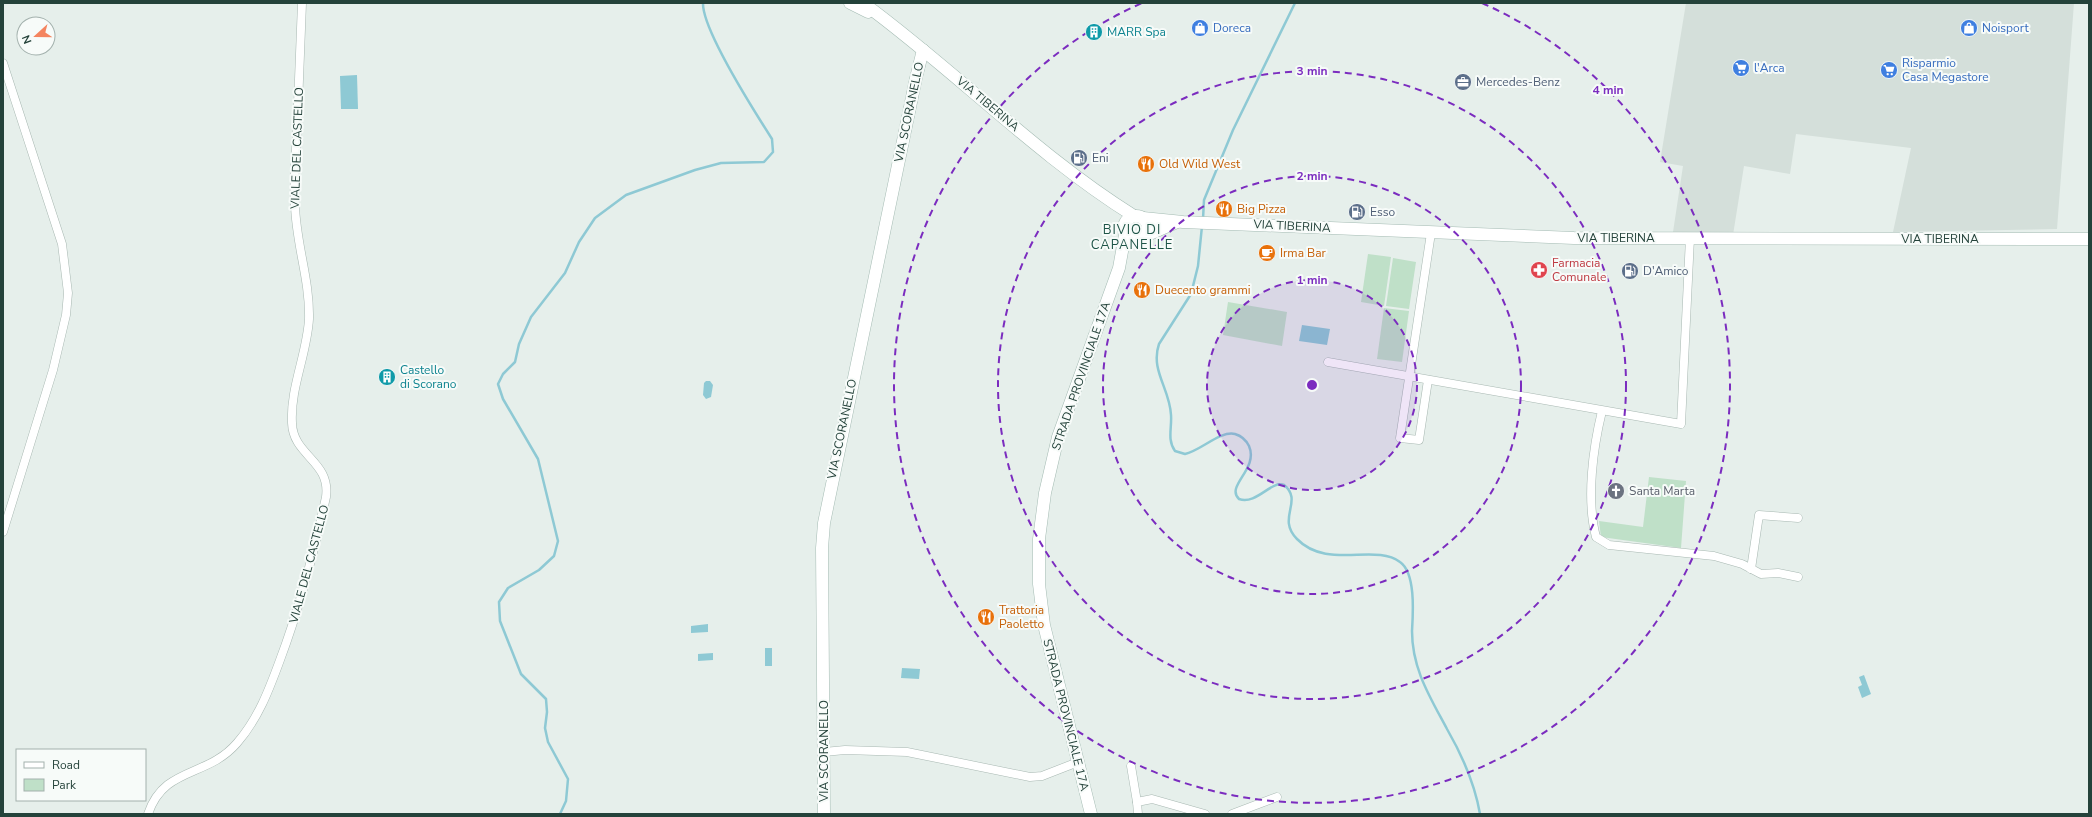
<svg xmlns="http://www.w3.org/2000/svg" width="2092" height="817" font-family="'Nunito Sans',sans-serif">
	<rect width="100%" height="100%" fill="#e6efeb"/>
	<path fill="#d4dfda" d="M1686,3H2074L2057,229L1893,232L1911,148L1796,134L1790,174L1744,166L1733,235L1673,232L1683,166L1660,162Z"/>
	<g fill="#bfe0c8">
		<path d="M1368,254L1391,257L1384,306L1361,302Z"/>
		<path d="M1393,258L1416,262L1409,309L1386,306Z"/>
		<path d="M1228,302L1287,312L1282,346L1223,335Z"/>
		<path d="M1384,308L1409,311L1402,362L1377,359Z"/>
		<path d="M1649,477L1686,481L1681,548L1601,537L1599,521L1643,527Z"/>
	</g>
	<g fill="#8ec9d4">
		<path d="M357,75L358,109H341L340,76Z"/>
		<path d="M1302,325L1330,329L1327,345L1299,341Z"/>
		<path d="M706,381H710L713,385L711,397L706,399L703,395L704,383Z"/>
		<path d="M708,624V632L691,633V626Z"/>
		<rect x="765" y="648" width="7" height="18"/>
		<path d="M713,653V660L698,661V654Z"/>
		<path d="M902,668L920,669L919,679L901,678Z"/>
		<path d="M1864,675L1871,694L1862,698L1858,687L1862,685L1859,677Z"/>
	</g>
	<g fill="none" stroke-linecap="round" stroke-linejoin="round">
		<g stroke="#8ec9d4" stroke-width="2.5">
			<path d="M1203,219L1204,200L1233,130L1295,3"/>
			<path d="M1202,226L1198,266L1191,294L1159,344C1150,370 1170,389 1171,415C1172,428 1167,440 1175,451L1185,454C1200,451 1221,430 1235,434C1242,436 1246,440 1249,446C1259,469 1225,486 1239,499C1257,505 1271,480 1284,485C1304,501 1276,518 1297,539C1327,570 1375,543 1400,562C1416,573 1413,614 1412,631C1412,669 1430,697 1447,729C1462,755 1475,785 1480,814"/>
			<path d="M560,814L566,801L568,779L548,742L545,728L547,712L546,699L521,674L500,621L499,602L508,588L539,570L554,556L558,541L538,459L503,399L498,384L503,374L515,362L519,344L531,317L565,273L579,242L595,218L626,195L695,170L721,163L764,162L773,152L772,139C756,114 702,29 703,3"/>
		</g>
		<g stroke="#a8b8b2" stroke-width="9">
			<g id="street">
				<path d="M3,63L62,244L68,293L66,315L53,370L3,532"/>
				<path d="M1328,362L1681,424L1690,238"/>
				<path d="M1428,380L1419,440L1400,438L1431,233"/>
				<path d="M1602,411C1593,448 1586,499 1596,537L1609,545L1714,556L1742,564L1761,574L1778,573L1798,577"/>
				<path d="M1751,569L1759,515L1798,518"/>
				<path d="M824,752L845,750L907,752L1030,777L1042,776L1078,762"/>
				<path d="M1131,766L1137,802"/>
				<path d="M148,814C164,766 207,778 237,743C258,719 269,690 280,660C300,607 314,552 326,497C331,461 293,456 292,423C290,388 307,354 309,319C310,280 296,244 295,205C293,180 296,155 297,130C299,88 300,45 302,3"/>
				<path d="M1138,814L1137,802L1152,799L1205,814"/>
				<path d="M1232,814L1277,797"/>
			</g>
		</g>
		<g stroke="#a4bbb3" stroke-width="13">
			<g id="secondary">
				<path d="M850,3L868,12"/>
				<path d="M863,3C956,71 1036,155 1134,216"/>
				<circle cx="1136" cy="228" r="12"/>
				<path d="M1143,218L1183,222L1574,238L2089,239"/>
				<path d="M1145,236L1177,222"/>
				<path d="M824,814L822,548L824,523L916,78L923,50"/>
				<path d="M1091,814L1044,625L1039,584V539L1045,493L1058,437L1119,268L1125,235"/>
			</g>
		</g>
		<use href="#street" stroke="#fff" stroke-width="8"/>
		<use href="#secondary" stroke="#fff" stroke-width="12"/>
	</g>
	<circle cx="1312" cy="385" r="105" fill="#7b2cbf" fill-opacity=".12"/>
	<g fill="none" stroke="#7b2cbf" stroke-width="2" stroke-dasharray="7 5">
		<circle cx="1312" cy="385" r="105"/>
		<circle cx="1312" cy="385" r="209"/>
		<circle cx="1312" cy="385" r="314"/>
		<path d="M1482 3A418 418 0 1 1 1142 3"/>
	</g>
	<defs>
		<g id="shop-disc" transform="scale(0.9)"><circle r="9.5" fill="#3f7fe0" stroke="#f7fbf9"/><path d="M-5-2.5h2.3a2.7 3.5 0 0 1 5.4 0H5L5.5 6h-11ZM-1.5-2.5h3a1.5 2.3 0 0 0-3 0Z" fill="#fff"/></g>
		<g id="building-disc" transform="scale(0.9)"><circle r="9.5" fill="#0f9aa8" stroke="#f7fbf9"/><path d="M-4-6H4V6H1V3H-1V6H-4ZM-2.5-4.3h1.7v1.8h-1.7ZM.8-4.3h1.7v1.8H.8ZM-2.5-1h1.7V.8h-1.7ZM.8-1h1.7V.8H.8Z" fill="#fff"/></g>
		<g id="supermarket-disc" transform="scale(0.9)"><circle r="9.5" fill="#3f7fe0" stroke="#f7fbf9"/><path d="M-6-5.5h2.5l.6 2H6L4.5 2H-2.5L-4.4-4H-6ZM-1.5 3.2a1.3 1.3 0 1 0 .1 0ZM3 3.2a1.3 1.3 0 1 0 .1 0Z" fill="#fff"/></g>
		<g id="office-disc" transform="scale(0.9)"><circle r="9.5" fill="#5c6f8a" stroke="#f7fbf9"/><path d="M-6-3h4V-5.5h4V-3h4V5H-6ZM-1-4.5V-3h2v-1.5ZM-6 0V1H6V0Z" fill="#fff"/></g>
		<g id="fuel-disc" transform="scale(0.9)"><circle r="9.5" fill="#5c6f8a" stroke="#f7fbf9"/><path d="M-5.5-6h7V0h2V4h1.3V-2.5L3-4.5l.8-.8L6-3V5H2.5V1h-1V6h-7ZM-4.2-4.7v3.2H.2V-4.7Z" fill="#fff"/></g>
		<g id="restaurant-disc" transform="scale(0.9)"><circle r="9.5" fill="#e8710a" stroke="#f7fbf9"/><path d="M-5-6h1v4h1v-4h1v4h1v-4h1v5L-1.5 .5V6h-2V.5L-5-1ZM5-6V6H3V1.5H1.5Q1.5-4 5-6Z" fill="#fff"/></g>
		<g id="cafe-disc" transform="scale(0.9)"><circle r="9.5" fill="#e8710a" stroke="#f7fbf9"/><path d="M-5.5-4.5H6V0H3Q3 3.5 0 3.5H-2.5Q-5.5 3.5-5.5 0ZM3-3.2v2h1.7v-2ZM-6 4.5H4V6H-6Z" fill="#fff"/></g>
		<g id="pharmacy-disc" transform="scale(0.9)"><circle r="9.5" fill="#e0444e" stroke="#f7fbf9"/><path d="M-2-6h4v4h4v4h-4v4h-4v-4h-4v-4h4Z" fill="#fff"/></g>
		<g id="church-disc" transform="scale(0.9)"><circle r="9.5" fill="#6b7280" stroke="#f7fbf9"/><path d="M-1.2-6h2.4v3.5h3.3v2.4h-3.3V6h-2.4V-.1h-3.3v-2.4h3.3Z" fill="#fff"/></g>
	</defs>
	<g fill-rule="evenodd">
		<use href="#shop-disc" x="1200" y="28"/>
		<use href="#shop-disc" x="1969" y="28"/>
		<use href="#building-disc" x="1094" y="32"/>
		<use href="#supermarket-disc" x="1741" y="68"/>
		<use href="#supermarket-disc" x="1889" y="70"/>
		<use href="#office-disc" x="1463" y="82"/>
		<use href="#fuel-disc" x="1079" y="158"/>
		<use href="#restaurant-disc" x="1146" y="164"/>
		<use href="#restaurant-disc" x="1224" y="209"/>
		<use href="#fuel-disc" x="1357" y="212"/>
		<use href="#cafe-disc" x="1267" y="253"/>
		<use href="#pharmacy-disc" x="1539" y="270"/>
		<use href="#fuel-disc" x="1630" y="271"/>
		<use href="#restaurant-disc" x="1142" y="290"/>
		<use href="#building-disc" x="387" y="377"/>
		<use href="#church-disc" x="1616" y="491"/>
		<use href="#restaurant-disc" x="986" y="617"/>
	</g>
	<g text-anchor="middle" dominant-baseline="central" stroke-width="4" stroke-linejoin="round" paint-order="stroke">
		<g font-size="12" fill="#366cbe" stroke="#f7fbf9" text-anchor="start">
			<text x="1213" y="28">Doreca</text>
			<text x="1982" y="28">Noisport</text>
			<text x="1902" y="63">Risparmio<tspan x="1902" dy="14">Casa Megastore</tspan></text>
			<text x="1754" y="68">l'Arca</text>
		</g>
		<g font-size="12" fill="#0d838f" stroke="#f7fbf9" text-anchor="start">
			<text x="1107" y="32">MARR Spa</text>
			<text x="400" y="370">Castello<tspan x="400" dy="14">di Scorano</tspan></text>
		</g>
		<g font-size="12" fill="#4e5e75" stroke="#f7fbf9" text-anchor="start">
			<text x="1476" y="82">Mercedes-Benz</text>
			<text x="1092" y="158">Eni</text>
			<text x="1370" y="212">Esso</text>
			<text x="1643" y="271">D'Amico</text>
		</g>
		<g font-size="12" fill="#24423a" stroke="#f7fbf9">
			<text transform="translate(988 104) rotate(40)">VIA TIBERINA</text>
			<text transform="translate(909 112) rotate(-78)">VIA SCORANELLO</text>
			<text transform="translate(297 148) rotate(-88)">VIALE DEL CASTELLO</text>
			<text transform="translate(1292 226) rotate(3)">VIA TIBERINA</text>
			<text x="1616" y="238">VIA TIBERINA</text>
			<text x="1940" y="239">VIA TIBERINA</text>
			<text transform="translate(1081 376) rotate(-71)">STRADA PROVINCIALE 17A</text>
			<text transform="translate(842 429) rotate(-78)">VIA SCORANELLO</text>
			<text transform="translate(309 564) rotate(-75)">VIALE DEL CASTELLO</text>
			<text transform="translate(1066 715) rotate(76)">STRADA PROVINCIALE 17A</text>
			<text transform="translate(824 751) rotate(-90)">VIA SCORANELLO</text>
		</g>
		<g font-size="12" fill="#c56008" stroke="#f7fbf9" text-anchor="start">
			<text x="1159" y="164">Old Wild West</text>
			<text x="1237" y="209">Big Pizza</text>
			<text x="1280" y="253">Irma Bar</text>
			<text x="1155" y="290">Duecento grammi</text>
			<text x="999" y="610">Trattoria<tspan x="999" dy="14">Paoletto</tspan></text>
		</g>
		<g font-size="12" fill="#be3a42" stroke="#f7fbf9" text-anchor="start">
			<text x="1552" y="263">Farmacia<tspan x="1552" dy="14">Comunale</tspan></text>
		</g>
		<g font-size="12" fill="#5b616d" stroke="#f7fbf9" text-anchor="start">
			<text x="1629" y="491">Santa Marta</text>
		</g>
		<g font-size="13" letter-spacing="1" fill="#1f5548" stroke="#f7fbf9">
			<text x="1132" y="230">BIVIO DI<tspan x="1132" dy="15">CAPANELLE</tspan></text>
		</g>
	</g>
	<circle cx="1312" cy="385" r="6" fill="#7b2cbf" stroke="#f7fbf9" stroke-width="2"/>
	<g font-size="12" text-anchor="middle" font-weight="bold" fill="#7b2cbf" stroke="#f7fbf9" stroke-width="4" stroke-linejoin="round" paint-order="stroke">
		<text x="1312" y="75">3 min</text>
		<text x="1608" y="94">4 min</text>
		<text x="1312" y="180">2 min</text>
		<text x="1312" y="284">1 min</text>
	</g>
	<rect width="2092" height="817" fill="none" stroke="#24423a" stroke-width="8"/>
	<rect x="16" y="749" width="130" height="52" fill="#f7fbf9" stroke="#a3b1ad"/>
	<rect x="24" y="762" width="20" height="6" fill="#ffffff" stroke="#a3b1ad"/>
	<text x="52" y="769" font-size="12" fill="#24423a">Road</text>
	<rect x="24" y="779" width="20" height="12" fill="#bfe0c8" stroke="#a3b1ad"/>
	<text x="52" y="789" font-size="12" fill="#24423a">Park</text>
	<g transform="translate(36 36) rotate(249)"><circle r="19" fill="#f7fbf9" stroke="#a3b1ad"/>
	<path d="M0-3L7 15L0 10L-7 15Z" fill="#f4845f"/>
	<text y="-6" font-size="11" font-weight="bold" text-anchor="middle" fill="#24423a">N</text>
	</g>
</svg>
